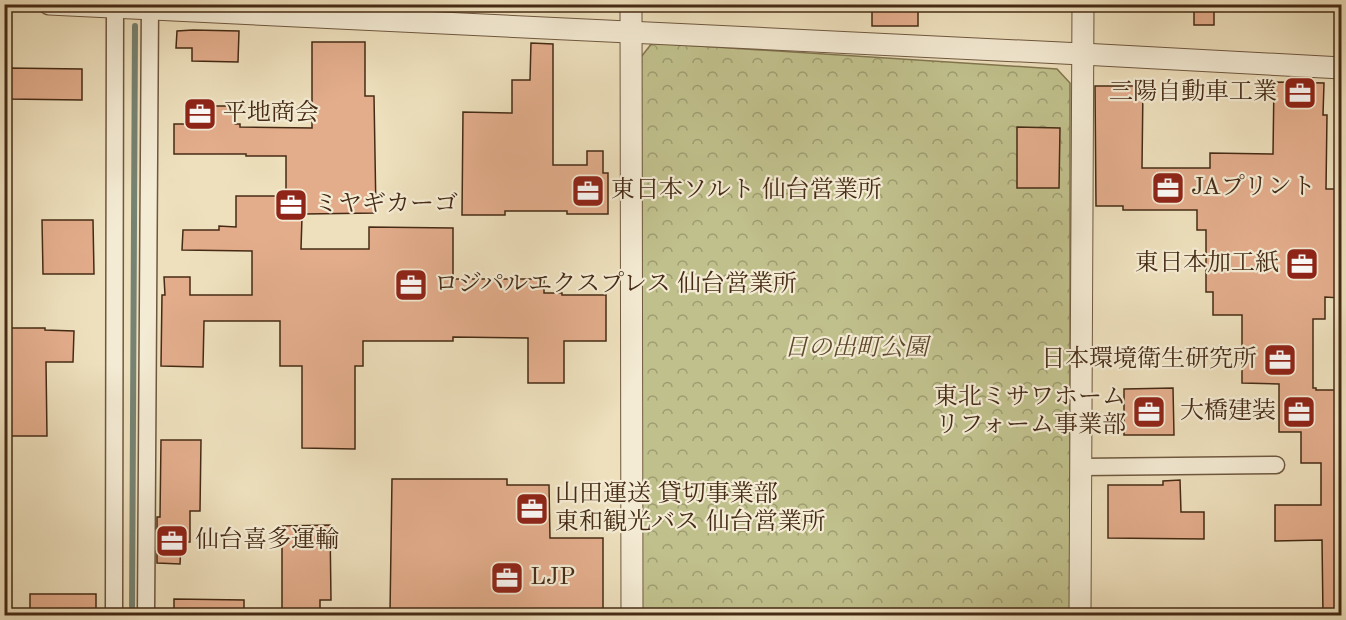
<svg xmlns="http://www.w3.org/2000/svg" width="1346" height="620" font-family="'Old Standard TT','Noto Serif JP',serif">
	<defs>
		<pattern id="forest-crowns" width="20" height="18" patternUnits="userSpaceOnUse" patternTransform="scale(1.5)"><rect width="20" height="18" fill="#c0c08c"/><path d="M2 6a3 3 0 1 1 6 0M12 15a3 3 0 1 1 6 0" fill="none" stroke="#9e9c71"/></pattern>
	</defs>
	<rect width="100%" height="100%" fill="#eee0bd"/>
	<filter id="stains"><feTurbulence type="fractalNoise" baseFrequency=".00333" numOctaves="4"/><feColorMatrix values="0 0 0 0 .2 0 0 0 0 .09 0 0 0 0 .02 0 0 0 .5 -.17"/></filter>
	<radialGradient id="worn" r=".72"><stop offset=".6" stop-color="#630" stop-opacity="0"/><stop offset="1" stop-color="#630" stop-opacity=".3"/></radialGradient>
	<path fill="url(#forest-crowns)" stroke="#827650" stroke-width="1.5" d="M652,43L1057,69L1070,83V615H642L641,57Z"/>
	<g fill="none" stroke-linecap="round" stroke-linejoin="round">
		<path stroke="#778372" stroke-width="6" d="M132,616L135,26"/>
	</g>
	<g fill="#e3ad8c" stroke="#452b15" stroke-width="1.5">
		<rect x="872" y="4" width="46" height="22"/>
		<rect x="1194" y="4" width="20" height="21"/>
		<path d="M193,30L239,31L238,62L192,61V48H176L177,31Z"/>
		<path d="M312,42H365V96H374L376,213L304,214V217H302L301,249H369V227L453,228V279H544V293H562V295H606V341H564V383H528V338L453,337V341H363V366H355V449L302,448V366H280V321H204L203,367L161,366L162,295H165L164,277H190V295H252V251L182,250L183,230H219V226L236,227V196H286V156H246V154H174V124H187V106H235V124H240V127L312,128Z"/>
		<path d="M531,43L553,44V165H587V151H603V173H608V214H567V211H505V215H462L463,112L512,113V80H530Z"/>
		<path d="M7,68L82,69V100L7,99Z"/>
		<path d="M1274,82L1324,83L1323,115H1327L1326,189H1341V298L1325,297V319H1313V388H1316V390H1341V615H1323L1322,540L1275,541V505H1321V463H1301V432H1279V384L1242,383V315H1213V292H1206V230H1197V210H1123V206H1096L1095,86H1143L1142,168H1210V153L1273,154Z"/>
		<path d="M1017,127L1060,128L1059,188H1017Z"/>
		<path d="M42,220H93L94,274H43Z"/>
		<path d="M9,328H45V330L74,331L73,362H46L47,436H4V386H10Z"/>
		<path d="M1173,388L1174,435H1124V389Z"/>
		<path d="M161,440H201L200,511H190V542H181L180,564L157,563V517H160Z"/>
		<path d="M392,479H507V485H549L550,538H603V615H552V612L390,613Z"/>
		<path d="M1180,480L1181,512H1204V539L1108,538V485H1163V481Z"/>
		<path d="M330,525L331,600H320V615H282V526Z"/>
		<rect x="30" y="594" width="66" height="21"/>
		<path d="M174,599L244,600V615H174Z"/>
	</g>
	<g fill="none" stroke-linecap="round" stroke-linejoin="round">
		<g stroke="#6f583f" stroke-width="19">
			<g id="minor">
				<path d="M1081,467L1276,465"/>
				<path d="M114,616L115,4"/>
				<path d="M146,616L150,4"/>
			</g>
		</g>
		<g stroke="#6f583f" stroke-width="23">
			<g id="tertiary">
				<path d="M49,4L1082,54L1342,68"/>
				<path d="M631,4L632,616"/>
				<path d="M1080,616L1083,4"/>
			</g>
		</g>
		<use href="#minor" stroke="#f4ebd4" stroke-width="16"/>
		<use href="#tertiary" stroke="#f4ebd4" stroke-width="21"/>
	</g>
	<defs>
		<g id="office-square" transform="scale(1.725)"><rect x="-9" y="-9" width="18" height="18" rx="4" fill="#8f2418" stroke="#f4ebd4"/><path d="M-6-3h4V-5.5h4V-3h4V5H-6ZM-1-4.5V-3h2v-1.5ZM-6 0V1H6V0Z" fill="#fff"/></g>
	</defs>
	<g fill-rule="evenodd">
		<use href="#office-square" x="1300" y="93"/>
		<use href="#office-square" x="200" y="114"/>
		<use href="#office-square" x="1168" y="188"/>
		<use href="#office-square" x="588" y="191"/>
		<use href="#office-square" x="291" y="205"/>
		<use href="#office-square" x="1302" y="264"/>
		<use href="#office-square" x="411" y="285"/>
		<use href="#office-square" x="1280" y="360"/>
		<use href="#office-square" x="1149" y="412"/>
		<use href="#office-square" x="1299" y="412"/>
		<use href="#office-square" x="532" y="509"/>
		<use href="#office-square" x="172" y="541"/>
		<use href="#office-square" x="507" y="578"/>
	</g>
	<g text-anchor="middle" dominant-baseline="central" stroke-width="4.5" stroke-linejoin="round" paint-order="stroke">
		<g font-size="24" fill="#452b15" stroke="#f4ebd4" text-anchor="start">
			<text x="1277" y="93" text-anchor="end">三陽自動車工業</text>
			<text x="223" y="114">平地商会</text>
			<text x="1191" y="188">JAプリント</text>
			<text x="611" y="191">東日本ソルト 仙台営業所</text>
			<text x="314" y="205">ミヤギカーゴ</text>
			<text x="1279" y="264" text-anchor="end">東日本加工紙</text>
			<text x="434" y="285">ロジパルエクスプレス 仙台営業所</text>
			<text x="1257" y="360" text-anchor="end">日本環境衛生研究所</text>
			<text x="1126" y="398" text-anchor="end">東北ミサワホーム<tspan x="1126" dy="28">リフォーム事業部</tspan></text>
			<text x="1276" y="412" text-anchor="end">大橋建装</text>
			<text x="555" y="495">山田運送 貸切事業部<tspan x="555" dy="28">東和観光バス 仙台営業所</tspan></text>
			<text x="195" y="541">仙台喜多運輸</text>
			<text x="530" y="578">LJP</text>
		</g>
		<g font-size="24" font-style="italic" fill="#5e492d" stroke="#f4ebd4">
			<text x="856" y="349">日の出町公園</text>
		</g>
	</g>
	<rect width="1346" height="620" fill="none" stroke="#eee0bd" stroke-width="24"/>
	<rect x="6" y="6" width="1334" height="608" fill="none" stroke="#452b15" stroke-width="3"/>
	<rect x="12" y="12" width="1322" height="596" fill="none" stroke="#452b15" stroke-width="1.5"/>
	<rect width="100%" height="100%" filter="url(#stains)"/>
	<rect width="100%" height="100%" fill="url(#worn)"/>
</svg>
